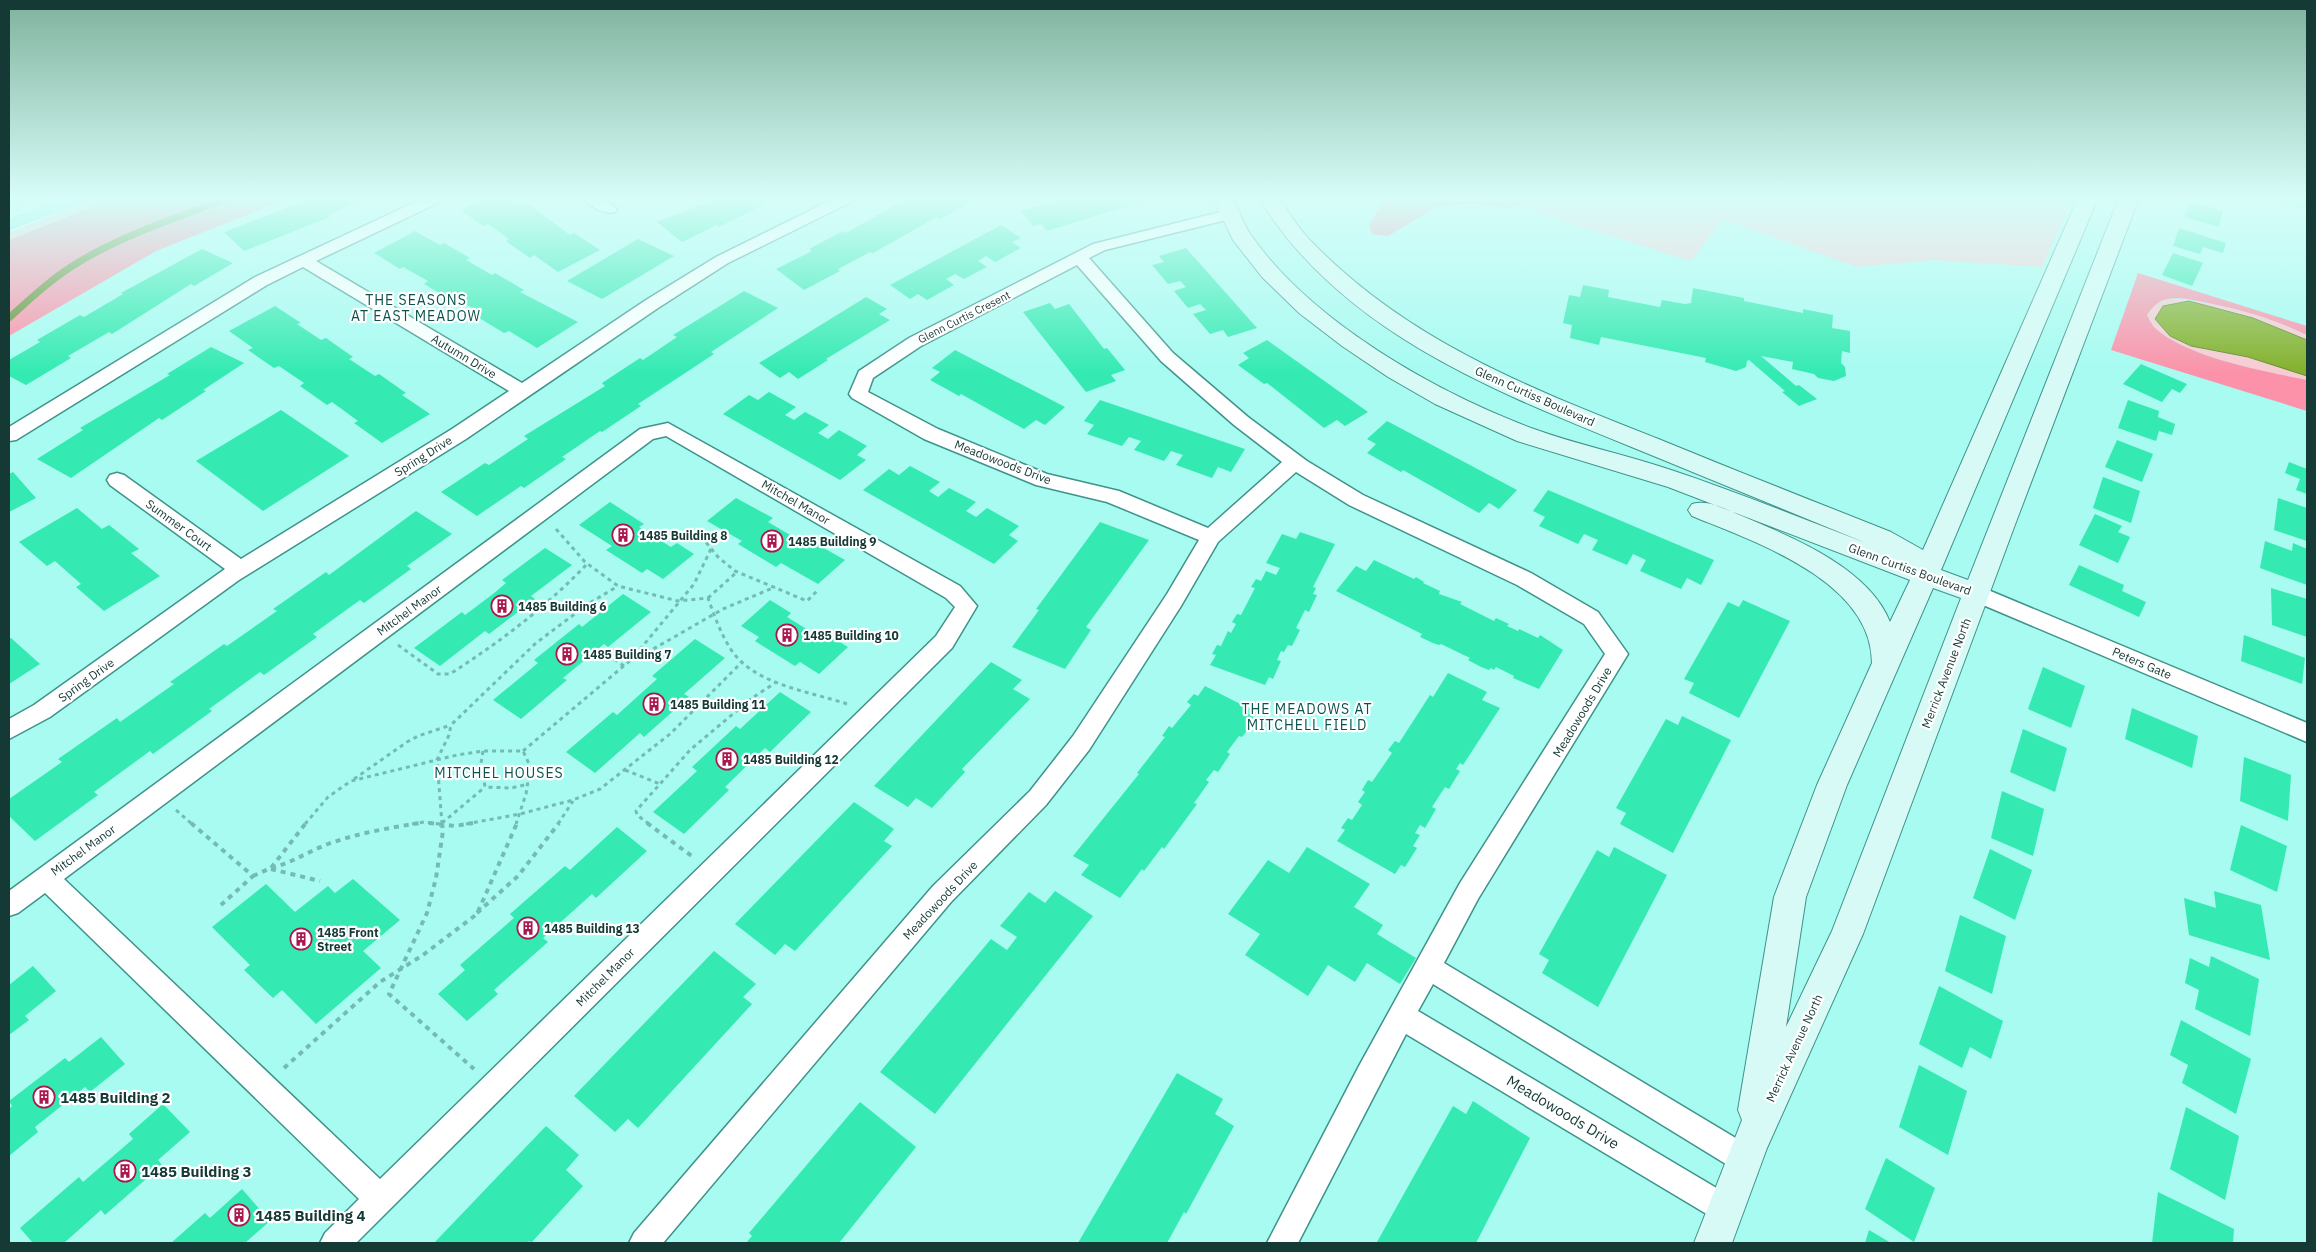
<svg xmlns="http://www.w3.org/2000/svg" width="2316" height="1252" font-family="'IBM Plex Sans',sans-serif">
	<rect width="100%" height="100%" fill="#a7fbf1"/>
	<g fill="#f8cbd2">
		<path d="M96,198H115L9,240V232Z"/>
		<path d="M1500,198H2073L2042,267L1932,260L1857,267L1723,219L1691,261L1518,206Z"/>
		<path d="M2167,299C2216,301 2263,314 2307,335V380C2264,371 2188,358 2155,328C2152,325 2149,319 2147,315L2154,305Z"/>
	</g>
	<g fill="#fb92a9">
		<path d="M115,198H289L156,251L9,336V240Z"/>
		<path d="M1385,198H1524L1518,206L1510,208L1476,204L1438,206L1388,236L1372,234L1369,225Z"/>
		<path d="M2138,273L2307,326V335C2274,319 2240,309 2203,302C2192,300 2179,297 2168,299C2159,300 2152,307 2147,315C2149,319 2152,325 2155,328C2188,358 2264,371 2307,380V411L2111,350Z"/>
	</g>
	<path fill="#84b02c" stroke="#638c2f" d="M2189,301L2253,318L2307,340V376L2248,357L2191,346L2170,336L2155,319L2163,306Z"/>
	<g fill="none" stroke-linecap="round" stroke-linejoin="round">
		<path stroke="#638c2f" stroke-width="7" d="M9,318C30,299 50,280 74,265C121,235 177,218 228,198"/>
	</g>
	<g fill="#34eab2">
		<path d="M305,198H373L367,200L365,199L328,215L330,217L244,251L224,232L307,200Z"/>
		<path d="M485,198H512L523,205L527,203L570,235L574,233L600,250L558,272L534,255L530,258L506,241L509,239L488,224L483,226L461,210Z"/>
		<path d="M717,198H777L719,227L717,225L682,242L657,222Z"/>
		<path d="M908,198H973L969,200L972,202L940,219L937,217L873,253L870,252L838,269L840,271L804,290L776,269L812,251L809,249L843,231L846,233Z"/>
		<path d="M1064,198H1141L1143,201L1047,231L1041,224L1033,226L1021,211Z"/>
		<path d="M2269,198H2307V209Z"/>
		<path d="M2189,201L2223,211L2219,227L2184,217Z"/>
		<path d="M1001,225L1021,238L1012,242L1021,248L995,262L986,256L978,261L987,267L964,279L955,274L946,279L954,285L927,300L918,294L910,299L890,285Z"/>
		<path d="M2179,228L2226,243L2223,253L2203,247L2200,254L2173,246Z"/>
		<path d="M415,231L440,245L444,243L470,258L466,260L492,275L495,273L524,290L520,292L578,322L537,348L509,331L504,333L476,316L481,313L455,298L451,300L424,284L428,281L403,267L400,269L374,253Z"/>
		<path d="M638,239L674,256L602,299L567,281Z"/>
		<path d="M1186,248L1257,328L1228,337L1223,330L1210,334L1193,314L1206,310L1200,304L1188,308L1174,291L1186,287L1180,281L1168,284L1152,265L1164,262L1159,256Z"/>
		<path d="M202,249L233,263L194,286L191,284L112,334L109,332L68,356L71,358L26,385L9,376V360L40,342L37,340L80,315L84,317L123,294L121,293Z"/>
		<path d="M2173,253L2203,263L2192,286L2162,275Z"/>
		<path d="M1583,285L1609,290L1608,297L1660,307L1662,300L1685,304L1691,303L1693,288L1744,298V301L1803,313V309L1833,315L1832,328L1850,331V353L1842,351L1841,363L1845,367L1846,376L1834,381L1818,378L1814,374L1792,369L1793,362L1761,356L1796,386L1799,385L1817,399L1799,406L1782,392L1785,391L1749,360L1747,361L1746,367L1736,371L1705,362L1706,358L1601,337L1599,345L1570,338L1572,325L1563,323L1569,295L1580,297Z"/>
		<path d="M744,291L778,308L711,352L714,354L638,404L641,406L602,432L600,431L562,457L566,459L524,488L521,486L477,516L441,492L485,463L489,465L528,439L524,436L605,386L602,383L640,358L643,360L677,337L673,335Z"/>
		<path d="M866,297L887,309L879,314L890,320L826,359L828,360L798,379L789,372L780,378L759,363Z"/>
		<path d="M1050,303L1055,309L1069,304L1104,349L1107,348L1125,370L1111,375L1116,381L1086,392L1023,312Z"/>
		<path d="M275,306L301,323L297,324L321,340L326,338L353,357L349,359L375,376L379,374L406,393L402,395L430,414L382,443L354,423L358,421L332,402L327,405L300,386L304,383L279,366L274,368L248,350L253,348L229,331Z"/>
		<path d="M1267,340L1368,412L1345,426L1337,420L1324,428L1267,383L1264,384L1238,365L1249,358L1243,353Z"/>
		<path d="M211,347L244,363L203,390L206,391L162,420L159,418L71,478L37,459L83,430L80,428L170,375L167,374Z"/>
		<path d="M955,350L1065,407L1045,425L1036,420L1024,429L961,394L959,396L930,380L940,372L932,368Z"/>
		<path d="M2141,364L2187,384L2180,393L2172,389L2162,402L2123,384Z"/>
		<path d="M769,392L796,407L785,415L794,420L805,412L829,425L818,433L828,439L839,430L867,446L857,455L866,460L840,480L723,414L749,395L758,400Z"/>
		<path d="M1100,400L1245,449L1231,472L1218,467L1212,478L1176,465L1183,455L1171,451L1164,461L1134,450L1141,441L1129,437L1122,446L1087,434L1094,425L1084,421Z"/>
		<path d="M2128,400L2159,411L2158,417L2175,424L2172,435L2159,431L2156,441L2118,428Z"/>
		<path d="M281,410L349,456L263,511L196,461Z"/>
		<path d="M1387,421L1517,490L1499,509L1489,503L1479,513L1403,470L1401,472L1367,453L1376,444L1367,439Z"/>
		<path d="M2117,440L2153,454L2142,482L2105,467Z"/>
		<path d="M2289,462L2307,469V494L2296,490L2300,479L2285,473Z"/>
		<path d="M910,466L940,482L929,491L938,497L949,488L976,502L966,511L976,517L987,508L1019,526L1009,535L1018,541L994,564L863,490L889,469L899,475Z"/>
		<path d="M13,472L36,498L9,512V474Z"/>
		<path d="M2103,477L2140,491L2131,523L2093,508Z"/>
		<path d="M1548,490L1714,560L1701,585L1687,578L1681,589L1640,571L1646,560L1633,554L1627,565L1592,550L1598,540L1584,534L1578,544L1539,526L1545,517L1533,511Z"/>
		<path d="M736,498L773,518L768,522L802,542L806,538L845,560L818,584L781,563L776,567L738,544L742,541L707,521Z"/>
		<path d="M2278,498L2307,508V541L2274,530Z"/>
		<path d="M610,502L644,524L639,527L671,547L677,543L694,554L663,579L647,569L642,573L606,550L612,546L579,525Z"/>
		<path d="M77,508L102,529L109,525L139,549L131,553L160,576L104,611L76,587L81,584L55,561L47,566L19,542Z"/>
		<path d="M416,511L452,534L407,566L411,569L364,603L360,600L313,634L317,637L264,675L260,672L209,709L212,711L153,754L150,751L94,792L98,795L35,841L9,816V799L62,762L58,759L117,718L120,722L174,684L170,682L224,644L227,646L277,611L273,609L326,572L329,575Z"/>
		<path d="M2095,514L2122,526L2118,532L2130,537L2118,563L2079,545Z"/>
		<path d="M1100,522L1149,540L1086,627L1091,630L1065,669L1012,647L1039,610L1036,609Z"/>
		<path d="M1300,532L1335,544L1313,587L1316,588L1313,594L1317,595L1309,612L1305,610L1296,628L1300,630L1292,646L1288,645L1284,652L1281,651L1277,660L1281,661L1273,679L1269,677L1265,685L1210,665L1216,655L1212,654L1217,645L1221,646L1228,631L1231,633L1236,624L1232,622L1237,614L1241,615L1255,588L1251,587L1256,579L1261,581L1266,571L1276,575L1280,568L1266,563L1282,534L1296,539Z"/>
		<path d="M2265,541L2292,551L2293,543L2307,549V585L2260,568Z"/>
		<path d="M545,548L572,565L531,596L535,599L489,634L485,631L440,666L414,648L462,612L465,615L493,594L506,583L502,580Z"/>
		<path d="M1374,560L1414,579L1416,577L1424,582L1423,583L1440,591L1439,594L1462,602L1460,604L1494,621L1496,618L1509,624L1507,626L1518,631L1519,629L1538,638L1540,635L1563,650L1539,689L1513,678L1514,676L1496,667L1494,670L1491,668L1489,670L1481,667L1468,660L1470,658L1441,644L1439,645L1433,643L1420,637L1422,634L1336,591L1356,566L1366,571Z"/>
		<path d="M2079,565L2124,585L2122,591L2146,602L2139,617L2069,585Z"/>
		<path d="M2271,588L2307,599V637L2272,625Z"/>
		<path d="M623,594L651,612L608,647L604,644L563,678L567,680L521,719L493,700L538,663L534,660L579,624L582,627Z"/>
		<path d="M770,600L791,613L787,617L821,638L826,634L848,647L819,674L800,662L795,666L755,641L759,637L741,626Z"/>
		<path d="M1743,600L1790,621L1739,718L1689,693L1694,683L1684,679L1728,602L1739,607Z"/>
		<path d="M2244,635L2305,658L2302,684L2241,661Z"/>
		<path d="M11,638L40,664L9,684V639Z"/>
		<path d="M695,639L725,658L684,694L689,697L644,737L640,733L595,773L566,752L613,712L617,715L657,679L652,676Z"/>
		<path d="M991,662L1022,680L1013,689L1030,699L962,769L965,772L932,808L916,798L908,807L874,786Z"/>
		<path d="M2043,667L2085,686L2071,728L2028,709Z"/>
		<path d="M1448,673L1487,692L1482,700L1500,708L1463,765L1460,763L1456,769L1460,771L1449,789L1445,787L1432,807L1436,809L1425,828L1420,825L1415,833L1420,835L1413,846L1417,848L1405,867L1401,865L1395,874L1337,841L1345,830L1341,828L1348,818L1352,820L1362,805L1358,802L1365,792L1362,790L1368,780L1372,782L1392,753L1388,750L1395,741L1399,743L1430,695L1433,697Z"/>
		<path d="M1205,686L1256,712L1250,722L1253,723L1242,737L1239,736L1227,752L1230,754L1218,772L1214,770L1206,780L1209,782L1194,803L1197,804L1164,849L1162,847L1144,871L1142,869L1120,898L1081,875L1089,865L1073,856L1139,774L1137,773L1165,737L1162,736L1169,726L1172,728L1191,705L1187,702L1194,694L1198,696Z"/>
		<path d="M780,692L811,712L770,752L765,748L725,787L729,790L684,834L653,812L697,771L692,767L736,726L740,729Z"/>
		<path d="M2132,708L2198,736L2192,768L2125,739Z"/>
		<path d="M1682,716L1731,740L1673,853L1620,824L1626,813L1616,808L1666,719L1678,725Z"/>
		<path d="M2023,729L2067,748L2055,792L2010,772Z"/>
		<path d="M2244,757L2291,775L2288,821L2240,801Z"/>
		<path d="M2002,791L2044,809L2033,856L1991,838Z"/>
		<path d="M854,802L894,829L884,841L892,846L795,951L785,944L775,955L735,924Z"/>
		<path d="M2241,825L2287,846L2277,892L2230,870Z"/>
		<path d="M617,827L647,851L596,898L592,894L543,938L548,942L494,990L498,994L467,1021L438,994L465,970L460,965L514,918L510,914L565,866L570,870Z"/>
		<path d="M1307,847L1370,884L1354,907L1383,925L1377,934L1416,958L1400,984L1367,963L1355,982L1328,965L1308,996L1245,955L1260,934L1228,914L1268,860L1289,873Z"/>
		<path d="M1614,847L1667,875L1598,1007L1542,973L1549,960L1539,954L1597,850L1609,857Z"/>
		<path d="M1990,849L2032,870L2015,920L1973,898Z"/>
		<path d="M353,879L400,920L363,951L381,968L316,1024L282,990L273,998L244,970L250,965L212,927L266,884L295,912L328,886L335,893Z"/>
		<path d="M1055,891L1093,916L935,1114L880,1072L991,939L1007,950L1017,937L1000,926L1029,892L1045,903Z"/>
		<path d="M2214,891L2261,905L2270,960L2189,935L2184,898L2216,908Z"/>
		<path d="M1960,915L2006,936L1992,994L1945,971Z"/>
		<path d="M714,951L756,984L743,997L752,1004L638,1128L628,1119L615,1132L574,1096Z"/>
		<path d="M2211,956L2259,979L2250,1036L2195,1009L2199,990L2185,983L2190,958L2209,967Z"/>
		<path d="M33,966L56,991L25,1016L29,1020L9,1035V985Z"/>
		<path d="M1939,986L2003,1021L1991,1059L1970,1047L1962,1068L1919,1044Z"/>
		<path d="M2181,1020L2251,1059L2236,1114L2182,1083L2188,1065L2170,1055Z"/>
		<path d="M101,1037L125,1064L90,1092L85,1087L35,1127L38,1132L9,1156V1109L12,1106L9,1101L65,1058L69,1062Z"/>
		<path d="M1919,1065L1967,1091L1948,1155L1899,1127Z"/>
		<path d="M1177,1073L1223,1099L1215,1114L1234,1126L1186,1214L1184,1212L1167,1243H1078Z"/>
		<path d="M1473,1101L1530,1138L1476,1243H1379L1377,1242L1453,1106L1466,1114Z"/>
		<path d="M860,1102L916,1147L839,1243H746L752,1236L749,1233Z"/>
		<path d="M163,1104L190,1132L158,1160L162,1165L105,1215L101,1210L64,1243H33L20,1228L79,1177L83,1182L133,1139L129,1134Z"/>
		<path d="M2186,1107L2239,1136L2225,1200L2170,1169Z"/>
		<path d="M546,1126L579,1155L566,1170L583,1186L531,1243L529,1241L527,1243H434Z"/>
		<path d="M1886,1158L1935,1188L1914,1242L1865,1209Z"/>
		<path d="M242,1189L270,1221L245,1243H171L205,1213L210,1218Z"/>
		<path d="M2158,1192L2234,1229L2233,1243H2152Z"/>
		<path d="M1869,1230L1891,1243H1865Z"/>
	</g>
	<g fill="none" stroke-linecap="round" stroke-linejoin="round">
		<g stroke="#3e938a" stroke-width="3">
			<g id="minor">
				<path d="M424,198H444L442,201L316,261L522,383L646,300L716,257L835,198H855L853,201L728,263L658,308L466,439L239,580L50,717L9,739V719L34,705L225,569L110,485L107,480L110,475L117,473L124,475L241,559L452,429L509,391L303,267L267,285L16,440L9,441V427L255,277Z"/>
				<path d="M584,198H602L617,209L615,212C604,215 591,207 584,198Z"/>
				<path d="M1228,210L1234,212L1236,215L1234,218L1105,250L1089,258L1173,353L1248,417L1307,461L1363,495L1531,573L1598,612L1628,654L1478,899L1444,963L1754,1149L1758,1159L1754,1169L1744,1173L1734,1169L1433,984L1418,1011L1735,1199L1739,1209L1735,1219L1725,1223L1715,1219L1406,1034L1298,1243H1267L1359,1066L1460,883L1605,654L1584,624L1517,585L1349,505L1296,472L1218,542L1181,606L1089,750L1046,805L951,902L663,1243H629L634,1233L933,886L1030,791L1073,736L1167,594L1199,540L1107,502L1036,485L924,439L852,398L849,394L859,371L909,338L1093,244ZM1077,265L1161,361L1234,425L1282,462L1208,528L1119,491L1047,474L938,429L868,392L873,378L921,346Z"/>
				<path d="M668,423L960,586L977,606L952,648L356,1243H320L325,1233L359,1199L45,893L18,913L9,916V891L640,429ZM666,436L946,598L955,607L936,636L380,1179L64,879L653,439Z"/>
				<path d="M1976,585L2307,723V742L1969,599L1966,593L1969,587Z"/>
			</g>
		</g>
		<g stroke="#3e938a" stroke-width="2">
			<path id="secondary" d="M1213,198H1233C1239,210 1243,224 1251,235C1311,322 1437,393 1534,429C1578,445 1624,454 1668,469C1735,491 1800,518 1866,543C1790,512 1715,481 1639,450C1499,393 1341,333 1259,198H1279C1288,211 1297,226 1308,238C1405,340 1527,387 1656,438C1734,470 1813,501 1891,532L1923,550L2078,198H2098L1941,570L1968,580L2119,198H2139L2016,522L1863,934L1767,1148L1732,1243H1694L1742,1120L1738,1110L1774,897L1817,785L1872,663C1872,581 1755,542 1692,516L1688,510L1692,504C1709,499 1727,510 1742,516C1792,537 1869,568 1890,622L1910,580L1668,487L1517,441L1435,404L1388,377L1342,346L1299,313L1262,277L1233,240ZM1933,588L1961,598L1832,931L1786,1027L1806,897L1847,785Z"/>
		</g>
		<g stroke="#fff" stroke-width="2">
			<g id="motorway">
				<path d="M9,198H31L28,202L9,208Z"/>
				<path d="M60,198H87L84,202L9,231V218Z"/>
			</g>
		</g>
		<g stroke="#76bbb3" stroke-width="3" stroke-dasharray="4 4" stroke-linecap="butt">
			<path d="M556,529L585,562L618,586L678,601L708,598C714,615 720,632 730,648C753,685 809,691 847,704"/>
			<path d="M696,530L718,557L735,571L807,601L817,591"/>
			<path d="M711,549L694,584L632,659L641,656L723,609L775,587"/>
			<path d="M708,598L737,572"/>
			<path d="M398,645L438,674H450C500,642 546,607 587,564"/>
			<path d="M601,650L624,666"/>
			<path d="M483,751L481,763L485,787L511,788L529,784"/>
			<path d="M523,751L632,659"/>
			<path d="M625,770L660,784"/>
			<path d="M354,779L407,742L418,736L451,725"/>
			<path d="M176,810L192,824"/>
			<path d="M442,823L485,787"/>
			<path d="M305,824L328,797L351,781L457,755L483,751H523L530,766L526,794L516,824"/>
			<path d="M412,824L424,822L439,824"/>
			<path d="M442,824L437,760L449,735L451,725L536,643L588,604L618,586"/>
			<path d="M466,824L520,814L573,800L600,789L670,734L741,663"/>
			<path d="M558,824L573,801"/>
			<path d="M649,824L637,815L636,811L690,750L752,698L775,683"/>
		</g>
		<g stroke="#76bbb3" stroke-width="4" stroke-dasharray="5 5" stroke-linecap="butt">
			<path d="M191,823L253,876L221,905"/>
			<path d="M429,823L455,826L473,823"/>
			<path d="M442,823L443,831L436,878L427,913L389,994L474,1069"/>
			<path d="M647,823L693,857"/>
			<path d="M271,868C292,863 309,851 328,844C358,833 389,828 420,823"/>
			<path d="M271,869L320,881"/>
			<path d="M253,876L271,868L306,823"/>
			<path d="M477,913L518,876L559,823"/>
			<path d="M284,1068L380,982L423,955L477,914L517,823"/>
		</g>
		<use href="#minor" fill="#fff" fill-rule="evenodd"/>
		<use href="#secondary" fill="#d8faf6" fill-rule="evenodd"/>
		<use href="#motorway" fill="#7eede1" fill-rule="evenodd"/>
	</g>
	<linearGradient id="sky" x2="0" y2="1"><stop stop-color="#80b29d"/><stop offset="0.53" stop-color="#d7fdf9"/><stop offset="1" stop-color="#d7fdf9" stop-opacity="0"/></linearGradient>
	<rect width="2316" height="373" fill="url(#sky)"/>
	<defs>
		<g id="building-ring" transform="scale(1.125)"><circle r="9.5" fill="#fff" stroke="#aa174e" stroke-width="1.5"/><path d="M-4-6H4V6H1V3H-1V6H-4ZM-2.5-4.3h1.7v1.8h-1.7ZM.8-4.3h1.7v1.8H.8ZM-2.5-1h1.7V.8h-1.7ZM.8-1h1.7V.8H.8Z" fill="#aa174e"/></g>
	</defs>
	<g fill-rule="evenodd">
		<use href="#building-ring" x="623" y="535"/>
		<use href="#building-ring" x="772" y="541"/>
		<use href="#building-ring" x="502" y="606"/>
		<use href="#building-ring" x="787" y="635"/>
		<use href="#building-ring" x="567" y="654"/>
		<use href="#building-ring" x="654" y="704"/>
		<use href="#building-ring" x="727" y="759"/>
		<use href="#building-ring" x="528" y="928"/>
		<use href="#building-ring" x="301" y="939"/>
		<use href="#building-ring" x="44" y="1097"/>
		<use href="#building-ring" x="125" y="1171"/>
		<use href="#building-ring" x="239" y="1215"/>
	</g>
	<g text-anchor="middle" dominant-baseline="central" stroke-width="4.5" stroke-linejoin="round" paint-order="stroke">
		<g font-size="11" fill="#153935" stroke="#fff">
			<text transform="translate(964 317) rotate(-27)">Glenn Curtis Cresent</text>
		</g>
		<g font-size="12" fill="#153935" stroke="#fff">
			<text transform="translate(464 356) rotate(31)">Autumn Drive</text>
			<text transform="translate(1535 396) rotate(24)">Glenn Curtiss Boulevard</text>
			<text transform="translate(423 456) rotate(-32)">Spring Drive</text>
			<text transform="translate(1003 462) rotate(21)">Meadowoods Drive</text>
			<text transform="translate(796 502) rotate(30)">Mitchel Manor</text>
			<text transform="translate(179 525) rotate(36)">Summer Court</text>
			<text transform="translate(1910 569) rotate(20)">Glenn Curtiss Boulevard</text>
			<text transform="translate(409 610) rotate(-36)">Mitchel Manor</text>
			<text transform="translate(2142 663) rotate(23)">Peters Gate</text>
			<text transform="translate(1946 673) rotate(-69)">Merrick Avenue North</text>
			<text transform="translate(86 680) rotate(-36)">Spring Drive</text>
			<text transform="translate(1582 712) rotate(-59)">Meadowoods Drive</text>
			<text transform="translate(83 850) rotate(-36)">Mitchel Manor</text>
			<text transform="translate(940 900) rotate(-47)">Meadowoods Drive</text>
			<text transform="translate(605 977) rotate(-45)">Mitchel Manor</text>
			<text transform="translate(1794 1048) rotate(-65)">Merrick Avenue North</text>
		</g>
		<g font-size="12" font-weight="bold" fill="#153935" stroke="#fff" text-anchor="start">
			<text x="639" y="535">1485 Building 8</text>
			<text x="788" y="541">1485 Building 9</text>
			<text x="518" y="606">1485 Building 6</text>
			<text x="803" y="635">1485 Building 10</text>
			<text x="583" y="654">1485 Building 7</text>
			<text x="670" y="704">1485 Building 11</text>
			<text x="743" y="759">1485 Building 12</text>
			<text x="544" y="928">1485 Building 13</text>
			<text x="317" y="932">1485 Front<tspan x="317" dy="14">Street</tspan></text>
		</g>
		<g font-size="14" letter-spacing="1" fill="#0a534d" stroke="#fff">
			<text x="416" y="300">THE SEASONS<tspan x="416" dy="16">AT EAST MEADOW</tspan></text>
			<text x="1307" y="709">THE MEADOWS AT<tspan x="1307" dy="16">MITCHELL FIELD</tspan></text>
			<text x="499" y="773">MITCHEL HOUSES</text>
		</g>
		<g font-size="15" font-weight="bold" fill="#153935" stroke="#fff" text-anchor="start">
			<text x="60" y="1097">1485 Building 2</text>
			<text x="141" y="1171">1485 Building 3</text>
			<text x="255" y="1215">1485 Building 4</text>
		</g>
		<g font-size="15" fill="#153935" stroke="#fff">
			<text transform="translate(1563 1112) rotate(31)">Meadowoods Drive</text>
		</g>
	</g>
	<rect width="2316" height="1252" fill="none" stroke="#153935" stroke-width="20"/>
</svg>
